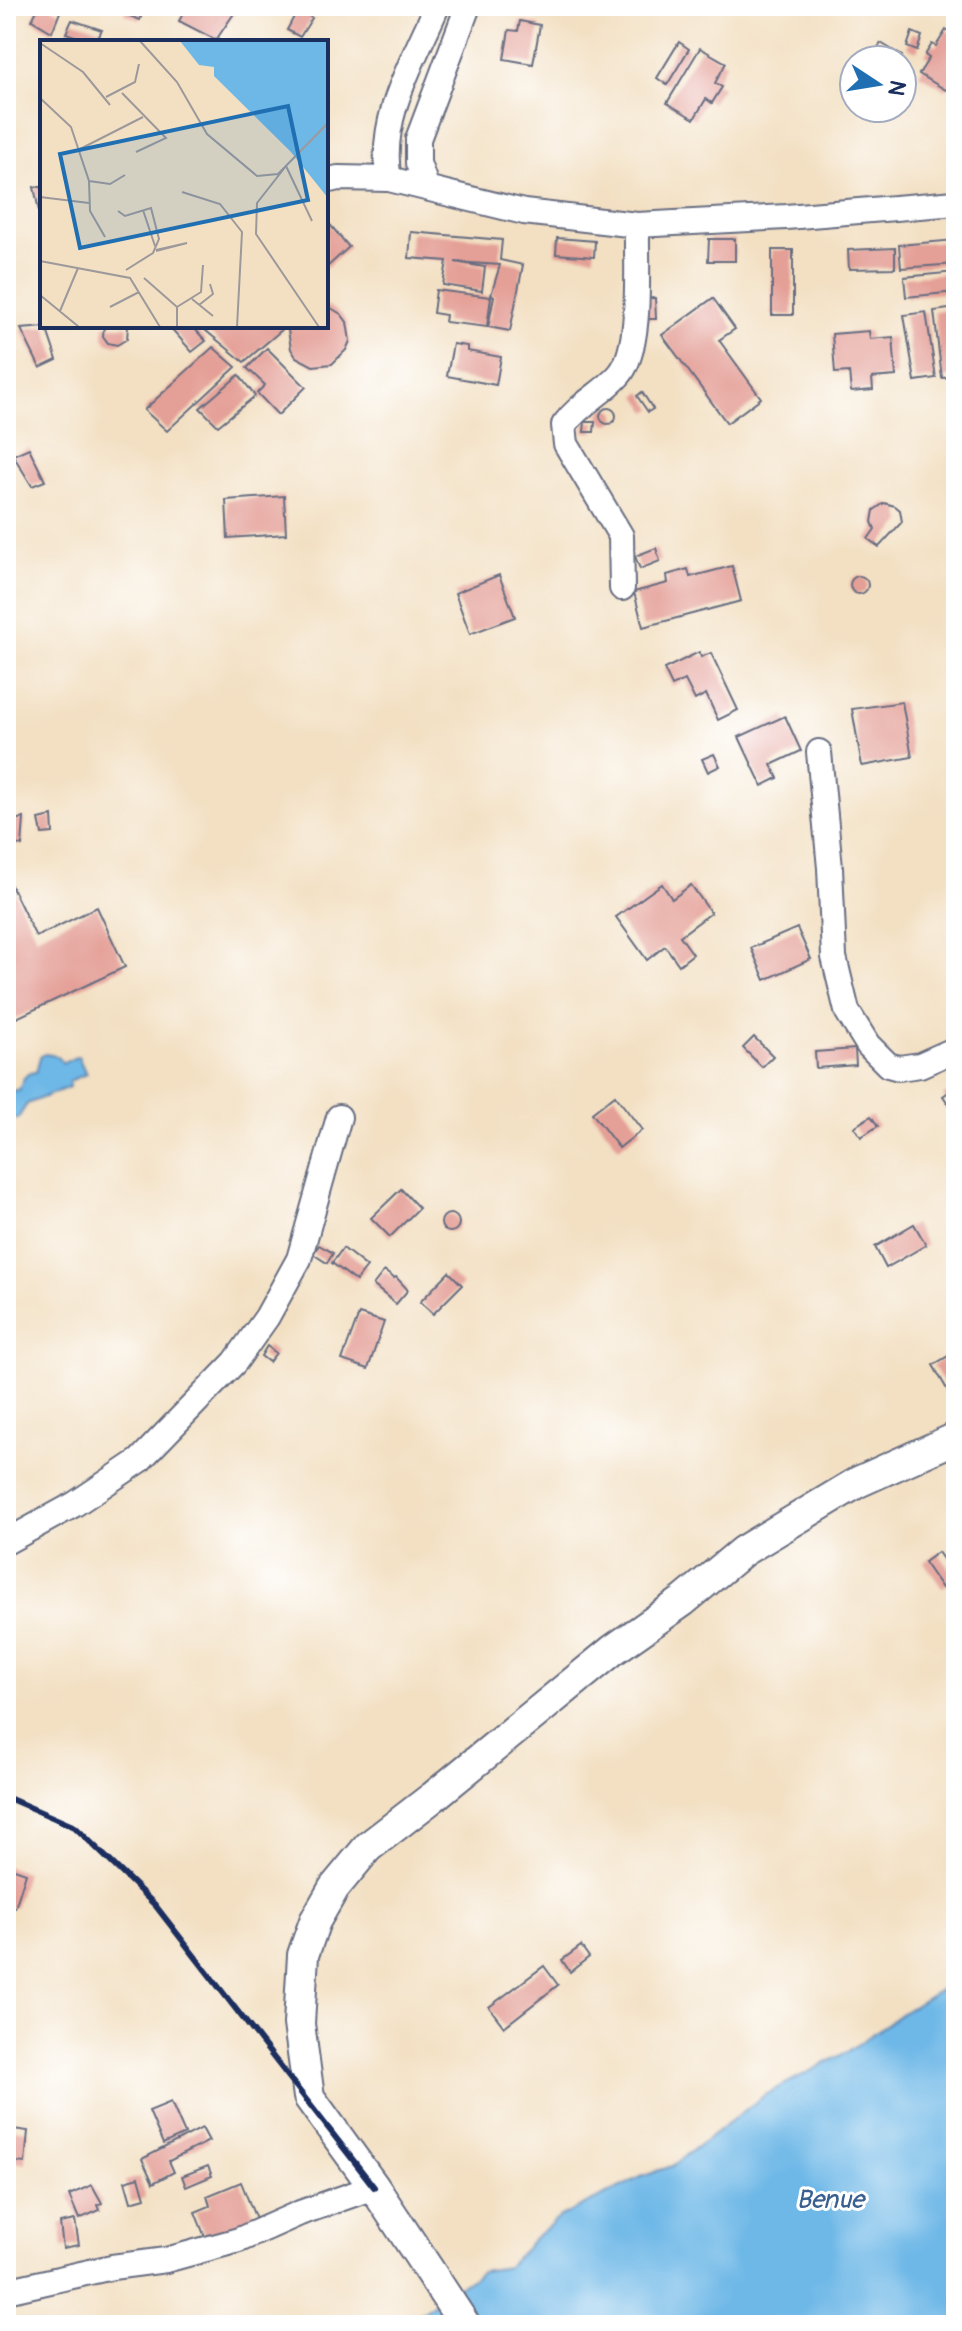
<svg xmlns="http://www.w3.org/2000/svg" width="962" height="2331" font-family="Pangolin,sans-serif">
	<rect width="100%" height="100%" fill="#fff"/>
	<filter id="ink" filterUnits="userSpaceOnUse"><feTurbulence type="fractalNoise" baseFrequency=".0125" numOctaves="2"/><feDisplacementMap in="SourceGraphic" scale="16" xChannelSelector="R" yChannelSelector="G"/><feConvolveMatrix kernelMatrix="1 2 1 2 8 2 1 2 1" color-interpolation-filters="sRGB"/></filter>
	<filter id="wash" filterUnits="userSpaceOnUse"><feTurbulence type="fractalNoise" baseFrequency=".006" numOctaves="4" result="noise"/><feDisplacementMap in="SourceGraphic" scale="32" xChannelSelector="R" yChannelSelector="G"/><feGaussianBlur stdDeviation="1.8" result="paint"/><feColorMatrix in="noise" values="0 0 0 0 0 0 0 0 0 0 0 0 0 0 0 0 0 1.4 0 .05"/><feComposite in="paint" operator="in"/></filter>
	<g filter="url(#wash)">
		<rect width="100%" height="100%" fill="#f3e0c3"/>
		<g fill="#6eb8e7" stroke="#4474a2" stroke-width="2">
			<path d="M45,1054L57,1056L63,1063L78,1056L86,1074L69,1081V1087L27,1104L18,1118L6,1124V1091L19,1090C22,1080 25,1072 36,1072L40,1057Z"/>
			<path d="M956,1980V2325H402L482,2271L507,2267L533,2239L560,2217L641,2177L672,2166L766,2094L847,2052L902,2013Z"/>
		</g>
		<g id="blocks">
			<g fill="#e49f96">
				<path d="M39,6H48L60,12L52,32L32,20Z"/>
				<path d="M126,6H145L140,20L124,14Z"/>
				<path d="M187,6H239L216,40L179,21Z"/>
				<path d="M298,9L312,18L300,37L287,30Z"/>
				<path d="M72,20L102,30L94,42H91L66,33Z"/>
				<path d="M520,21L540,25L533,64L504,59L509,30L518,31Z"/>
				<path d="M946,30L956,36V77L954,76L946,90L919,74L929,58L925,55L932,44L936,46Z"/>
				<path d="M912,32L922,36L917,51L907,47Z"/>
				<path d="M679,42L689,49L667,85L657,78Z"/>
				<path d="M881,43L902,56L900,60H871Z"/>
				<path d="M700,48L726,63L715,83L722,87L712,103L706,99L694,119L667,103Z"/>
				<path d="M34,187H42V210L39,211Z"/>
				<path d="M326,220L349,247L326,268Z"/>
				<path d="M411,232L502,240L500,260L523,265L510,331L488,327L494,296L491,295L500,265L455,262L485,267L482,291L443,285L447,261L409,258Z"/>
				<path d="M557,238L595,241L594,257L556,254Z"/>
				<path d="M709,239H735V261H708Z"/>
				<path d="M956,240V264L901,268L899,245Z"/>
				<path d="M895,248V268L849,269L848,250Z"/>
				<rect x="772" y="250" width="21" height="65"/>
				<path d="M956,272V292L906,297L904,277Z"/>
				<path d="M436,290L491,297L487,327L445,322L446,315L433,313Z"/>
				<path d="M655,298L656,319H640L639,299Z"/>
				<path d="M713,298L735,329L719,340L761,398L727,423L662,335Z"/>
				<path d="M326,305L341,314L347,322L350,341L346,350L332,364L313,366L296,357L291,349L288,330L289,326H326Z"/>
				<path d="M956,308V376L942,378L934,311Z"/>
				<path d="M926,312L936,378L915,381L904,315Z"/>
				<path d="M104,326H128L127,339L117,345L108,343L103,336Z"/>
				<path d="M169,326H192L206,341L192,352Z"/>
				<path d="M200,326H282L284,328L244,362Z"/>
				<path d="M46,327L57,360L40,368L21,329Z"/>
				<path d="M869,331L870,339L893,337L896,376L872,378L873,390L851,392L849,372L835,373L832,334Z"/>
				<path d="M453,344L467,346V351L501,357L496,385L447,376Z"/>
				<path d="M213,347L236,367L167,431L144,410Z"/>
				<path d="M267,348L306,387L278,415L257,393L265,385L247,368Z"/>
				<path d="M239,375L255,396L218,426L200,408Z"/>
				<path d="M642,392L653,409L648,412L637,396Z"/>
				<circle cx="608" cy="416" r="8"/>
				<path d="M585,422H595L594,432H584Z"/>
				<path d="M29,448L45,481L32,486L13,455Z"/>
				<path d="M284,496L286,534L228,538L226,500Z"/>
				<path d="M884,503L895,506L900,510L902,522L879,547L868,539L875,529L872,522L874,510Z"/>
				<path d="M656,548L660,561L640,569L635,556Z"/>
				<path d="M732,566L741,601L643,627L634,592L668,583L667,575L688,569L690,577Z"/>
				<path d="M499,575L515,617L470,634L455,593Z"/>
				<circle cx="859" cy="585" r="9"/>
				<path d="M699,652L701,657L711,653L738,710L718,720L706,694L695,700L685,680L672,686L664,669Z"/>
				<path d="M902,702L912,757L862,766L852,709Z"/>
				<path d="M785,716L801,751L771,765L778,778L762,786L739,737Z"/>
				<path d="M714,754L720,766L708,772L702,759Z"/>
				<path d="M52,816L53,833L42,834L39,819Z"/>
				<path d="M24,818L22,846L10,842L12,820Z"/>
				<path d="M6,875L36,937L97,907L125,967L6,1023Z"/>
				<path d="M662,884L672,899L691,885L711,913L680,936L693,954L679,965L665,946L647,960L616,917Z"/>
				<path d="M797,928L811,959L765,980L751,948Z"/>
				<path d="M754,1037L773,1056L762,1067L743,1048Z"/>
				<path d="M855,1049L856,1065L816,1068L815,1052Z"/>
				<path d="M956,1087V1106L952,1109L943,1096Z"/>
				<path d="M615,1095L642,1130L619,1148L592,1113Z"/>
				<path d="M871,1116L878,1126L861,1137L854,1127Z"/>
				<path d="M401,1189L419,1208L390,1237L371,1218Z"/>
				<circle cx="450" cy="1223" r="9"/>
				<path d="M914,1224L926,1245L886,1268L875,1247Z"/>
				<path d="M319,1245L333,1253L327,1263L313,1254Z"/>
				<path d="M343,1248L367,1267L356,1281L332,1263Z"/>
				<path d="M384,1271L394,1278L396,1277L408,1290L396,1304L373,1285Z"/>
				<path d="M449,1272L462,1285L433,1314L420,1302Z"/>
				<path d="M359,1314L384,1322L368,1369L342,1360Z"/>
				<path d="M267,1346L276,1353L269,1362L261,1356Z"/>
				<path d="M950,1355L956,1366V1405L933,1365Z"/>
				<path d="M938,1552L956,1578L942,1588L924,1562Z"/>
				<path d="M6,1866L26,1873L15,1908L6,1905Z"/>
				<path d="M581,1946L589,1957L570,1972L562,1960Z"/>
				<path d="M544,1966L558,1985L504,2027L489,2007Z"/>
				<path d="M171,2102L185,2134L163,2144L149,2111Z"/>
				<path d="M6,2128L28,2131L25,2163L6,2161Z"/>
				<path d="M202,2128L209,2141L169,2161L174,2172L153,2183L142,2159Z"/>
				<path d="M208,2166L212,2176L186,2187L182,2176Z"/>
				<path d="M139,2177L145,2198L131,2202L125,2181Z"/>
				<path d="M241,2182L257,2222L207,2242L195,2212L210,2206L207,2196Z"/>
				<path d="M92,2185L102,2203L98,2205L100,2210L79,2219L69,2195Z"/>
				<path d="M75,2220L79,2245L63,2248L60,2223Z"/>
			</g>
		</g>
	</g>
	<g filter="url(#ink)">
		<use href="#blocks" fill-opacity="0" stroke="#676d81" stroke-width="2"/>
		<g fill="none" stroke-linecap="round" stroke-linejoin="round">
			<g stroke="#676d81" stroke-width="28">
				<g id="minor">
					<path d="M389,179C377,119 414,60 437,6"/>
					<path d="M326,181L338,178L389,179L524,212L637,225L786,217L956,203"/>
					<path d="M426,186L418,163V139L468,6"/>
					<path d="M622,588L621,536L566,444L564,425C579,404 602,394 619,375C643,348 636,262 637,225"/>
					<path d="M819,752L830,868L834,957L847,1011L868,1045L888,1065L899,1068L920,1065L956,1049"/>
					<path d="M6,1542L75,1504L139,1461L235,1362L267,1317L299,1259L339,1117"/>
					<path d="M6,2291L112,2267L166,2260L239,2240L300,2213L374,2187"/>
				</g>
			</g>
			<g stroke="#676d81" stroke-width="34">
				<path id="major" d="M465,2325L374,2187L309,2097L299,2024L303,1955L315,1921L334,1888L368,1847L433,1797L613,1650L683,1601L743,1551L858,1482L956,1438"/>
			</g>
			<use href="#minor" stroke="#fff" stroke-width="24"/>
			<use href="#major" stroke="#fff" stroke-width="30"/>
			<path stroke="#1b2f5e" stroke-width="6" d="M6,1797L75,1827L155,1905L374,2187"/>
		</g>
	</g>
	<g text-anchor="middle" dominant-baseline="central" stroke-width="6" stroke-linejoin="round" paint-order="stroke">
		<g font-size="26" font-style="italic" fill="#385f8e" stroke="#fff">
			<text x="830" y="2200">Benue</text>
		</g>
	</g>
	<g transform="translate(40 40)">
		<rect width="288" height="288" fill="#f3e0c3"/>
		<path d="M140,1H288V158L251,112L174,36V27L159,25Z" fill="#6eb8e7"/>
		<path fill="none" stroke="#9d999b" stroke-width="2" d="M100,1L137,42L167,94L217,136L238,134L288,83M0,3L43,32L70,65M82,53L126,98L96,112M66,57L95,42L99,24M0,58L31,87L49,141L50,171L65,197M40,109L103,77M246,126L272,181M246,126L217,163L216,194L279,287M49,141L70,144L85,135M142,152L180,164L202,192L197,287M0,157L49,163M103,170L115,206M78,171L85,176L111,168L119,199L113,213L86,230M116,211L147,203L116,210M0,221L90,238L120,287M104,238L137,267M0,255L39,287M152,259L173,276M159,265L173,254L170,244M70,267L99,252M20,271L38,228M137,287V267L161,252L163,225"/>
		<path fill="#1f6fb2" fill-opacity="0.15" stroke="#1f6fb2" stroke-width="4" d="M248,66L268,160L40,208L20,114Z"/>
		<rect width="288" height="288" fill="none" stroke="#1b2f5e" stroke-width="4"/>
	</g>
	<rect width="962" height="2331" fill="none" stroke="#fff" stroke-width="32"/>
	<g transform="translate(878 84) rotate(102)"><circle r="38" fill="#ffffff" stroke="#a4acbf" stroke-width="2"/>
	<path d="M0-6L14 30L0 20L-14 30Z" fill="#1f6fb2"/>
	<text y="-12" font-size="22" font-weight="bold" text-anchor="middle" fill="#1b2f5e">N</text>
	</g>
</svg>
